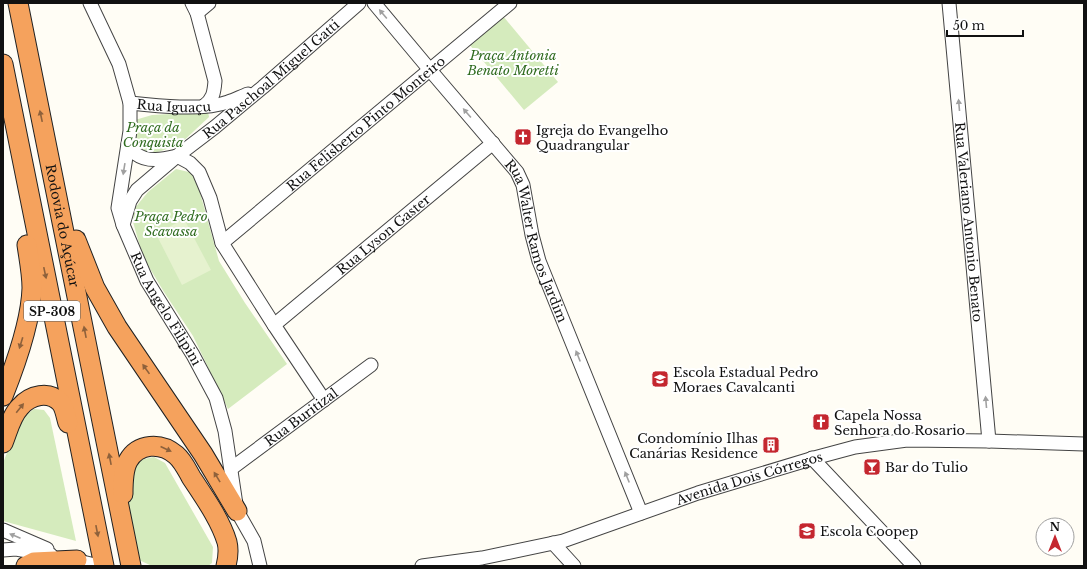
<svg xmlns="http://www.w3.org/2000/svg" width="1087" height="569" font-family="'Libre Baskerville',serif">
	<rect width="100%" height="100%" fill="#fffdf5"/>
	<g fill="#d5ebbd">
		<path d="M503,16L558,82L524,110L469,44Z"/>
		<path d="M208,112L209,117L179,145L149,155L133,147L135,120L152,115Z"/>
		<path d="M176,169L193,173L199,189L219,261L245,303L287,364L228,409L193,336L164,292L143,257L133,222L134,209L148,192Z"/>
		<path d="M34,409L44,410L50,418L76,541L3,521V463L17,427L26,415Z"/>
		<path d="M154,457L165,463L213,547L212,563L208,566H152L139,560C134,535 115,478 142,460C145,458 150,458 154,457Z"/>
	</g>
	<path fill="#e6f2cf" d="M184,219L211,270L182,285L156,234Z"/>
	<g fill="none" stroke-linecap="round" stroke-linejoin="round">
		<g stroke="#444" stroke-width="15">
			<g id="minor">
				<path id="s1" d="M90,3L119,64L130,103V131L118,208L123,225L147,281L193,355L216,398L225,431L237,511L254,541L260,566"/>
				<path d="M192,3L197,13L215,81C214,93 213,99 204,106"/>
				<path id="s2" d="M374,3L430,70L517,172L523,185L532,235L539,261L641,513"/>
				<path id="s3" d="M949,3L989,441"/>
				<path d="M197,13L209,3"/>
				<path id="s4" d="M130,103C157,106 203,111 228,102C235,100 242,96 248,94"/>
				<path d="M128,144C131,147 133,152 136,154C148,163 164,159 177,156L190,163L199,172L210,198L222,243L274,325L324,400"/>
				<path id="s5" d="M123,225L130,201L137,190L177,156L215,127L263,87L359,3"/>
				<path id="s6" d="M222,243L510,3"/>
				<path id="s7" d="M274,325L493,143"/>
				<path d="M812,458L914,566"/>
				<path id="s8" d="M232,468L371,365"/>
				<path d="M3,530L47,549"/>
				<path d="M553,543L574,566"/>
				<path d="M3,550L16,549L51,555"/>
				<path d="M70,559L99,566"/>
				<path id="s9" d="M422,566L482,558L563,541L698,493L814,458L855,447L907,440L989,441L1084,444"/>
			</g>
		</g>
		<g stroke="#222" stroke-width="21">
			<g id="highway">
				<path id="s10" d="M18,3L131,566"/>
				<path d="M3,64L104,566"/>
				<path d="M76,240L95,288L117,327L203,454L237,511"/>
				<path d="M3,396C15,366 31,321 32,288C32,274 29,259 27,245"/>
				<path d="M3,443C8,431 11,416 20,407C30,395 49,390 61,403C65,408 66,417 68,423"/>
				<path d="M123,494C123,483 123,470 128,461C138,443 161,442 176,455C183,461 187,470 191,477C204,497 220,519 227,542C229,550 228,558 226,566"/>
				<path d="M26,566L34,562L77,560"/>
			</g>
		</g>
		<use href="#minor" stroke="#fff" stroke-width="13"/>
		<use href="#highway" stroke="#f5a25d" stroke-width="19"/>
	</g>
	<defs><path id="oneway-solid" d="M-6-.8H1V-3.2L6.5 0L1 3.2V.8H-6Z"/></defs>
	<g fill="#a0a0a0">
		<use href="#oneway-solid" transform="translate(383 14) rotate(-130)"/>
		<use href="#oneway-solid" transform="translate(959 105) rotate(-95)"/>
		<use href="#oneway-solid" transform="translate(467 113) rotate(-131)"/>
		<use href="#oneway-solid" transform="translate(124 169) rotate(99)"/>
		<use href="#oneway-solid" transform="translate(578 356) rotate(-112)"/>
		<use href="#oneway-solid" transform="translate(986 402) rotate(-95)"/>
		<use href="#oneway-solid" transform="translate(627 477) rotate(-112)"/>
		<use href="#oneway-solid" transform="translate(15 536) rotate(-157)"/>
	</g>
	<g fill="#8e613b">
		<use href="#oneway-solid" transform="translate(41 116) rotate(-102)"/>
		<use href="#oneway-solid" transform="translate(45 273) rotate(78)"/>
		<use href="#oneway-solid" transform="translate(85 332) rotate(-101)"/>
		<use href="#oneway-solid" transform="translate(21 343) rotate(107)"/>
		<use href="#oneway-solid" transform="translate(146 369) rotate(-125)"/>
		<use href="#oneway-solid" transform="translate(20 408) rotate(-51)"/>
		<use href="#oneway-solid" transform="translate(166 449) rotate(25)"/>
		<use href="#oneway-solid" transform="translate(110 459) rotate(-101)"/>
		<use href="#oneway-solid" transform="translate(217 477) rotate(-121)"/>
		<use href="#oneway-solid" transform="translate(97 531) rotate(79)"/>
	</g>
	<defs>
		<g id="church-square" transform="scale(0.9)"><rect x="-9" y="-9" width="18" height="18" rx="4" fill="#c4262e" stroke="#fff"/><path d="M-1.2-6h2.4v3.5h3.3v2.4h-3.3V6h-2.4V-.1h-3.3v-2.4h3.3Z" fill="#fff"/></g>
		<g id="school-square" transform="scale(0.9)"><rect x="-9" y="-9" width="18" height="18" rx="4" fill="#c4262e" stroke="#fff"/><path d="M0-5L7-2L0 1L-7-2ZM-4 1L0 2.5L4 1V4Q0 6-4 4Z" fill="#fff"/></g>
		<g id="building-square" transform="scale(0.9)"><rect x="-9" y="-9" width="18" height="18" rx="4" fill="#c4262e" stroke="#fff"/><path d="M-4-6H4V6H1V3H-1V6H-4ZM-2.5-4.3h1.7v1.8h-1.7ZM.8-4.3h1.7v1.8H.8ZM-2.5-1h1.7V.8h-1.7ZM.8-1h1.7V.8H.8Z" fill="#fff"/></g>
		<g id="bar-square" transform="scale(0.9)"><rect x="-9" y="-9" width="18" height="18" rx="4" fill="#c4262e" stroke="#fff"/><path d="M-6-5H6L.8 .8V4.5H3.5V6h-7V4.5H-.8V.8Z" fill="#fff"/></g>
	</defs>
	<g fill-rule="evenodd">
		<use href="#church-square" x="523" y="137"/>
		<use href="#school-square" x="660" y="379"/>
		<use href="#church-square" x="821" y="422"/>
		<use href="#building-square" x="771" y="445"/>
		<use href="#bar-square" x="872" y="467"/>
		<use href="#school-square" x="807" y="531"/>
	</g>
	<g text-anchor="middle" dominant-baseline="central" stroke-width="4" stroke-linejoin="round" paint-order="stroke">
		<rect fill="#fff" stroke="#585858" stroke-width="1" x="24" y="301" width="56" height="20" rx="3"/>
		<g font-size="12" font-weight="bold" fill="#111">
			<text x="52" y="311">SP-308</text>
		</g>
		<g font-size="13" font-style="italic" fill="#2f6b1f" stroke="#fff">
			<text x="513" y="55">Praça Antonia<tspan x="513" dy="15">Benato Moretti</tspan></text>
			<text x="153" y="127">Praça da<tspan x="153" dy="15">Conquista</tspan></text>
			<text x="171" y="216">Praça Pedro<tspan x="171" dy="15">Scavassa</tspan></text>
		</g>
		<g font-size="13" fill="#111" stroke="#fff">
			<text stroke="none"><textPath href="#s5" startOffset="212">Rua Paschoal Miguel Gatti</textPath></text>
			<text stroke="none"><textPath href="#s4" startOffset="44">Rua Iguaçu</textPath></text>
			<text stroke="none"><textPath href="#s6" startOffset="187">Rua Felisberto Pinto Monteiro</textPath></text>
			<text stroke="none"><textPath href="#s3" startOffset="220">Rua Valeriano Antonio Benato</textPath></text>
			<text stroke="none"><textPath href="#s10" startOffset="227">Rodovia do Açúcar</textPath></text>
			<text stroke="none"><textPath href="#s7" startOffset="142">Rua Lyson Gaster</textPath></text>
			<text stroke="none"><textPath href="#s2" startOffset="293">Rua Walter Ramos Jardim</textPath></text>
			<text stroke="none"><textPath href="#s1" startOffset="326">Rua Angelo Filipini</textPath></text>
			<text stroke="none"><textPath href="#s8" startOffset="86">Rua Buritizal</textPath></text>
			<text stroke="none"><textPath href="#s9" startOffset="340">Avenida Dois Córregos</textPath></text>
		</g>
		<g font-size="13" fill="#111" stroke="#fff" text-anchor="start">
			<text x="536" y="130">Igreja do Evangelho<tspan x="536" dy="15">Quadrangular</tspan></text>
			<text x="673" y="372">Escola Estadual Pedro<tspan x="673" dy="15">Moraes Cavalcanti</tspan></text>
			<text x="834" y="415">Capela Nossa<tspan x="834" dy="15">Senhora do Rosario</tspan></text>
			<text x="758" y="438" text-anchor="end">Condomínio Ilhas<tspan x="758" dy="15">Canárias Residence</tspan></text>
			<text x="885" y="467">Bar do Tulio</text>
			<text x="820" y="531">Escola Coopep</text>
		</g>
	</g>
	<rect width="1087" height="569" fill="none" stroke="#111111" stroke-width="8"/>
	<g transform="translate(1055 537)"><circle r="19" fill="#ffffff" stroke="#a0a0a0"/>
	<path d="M0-3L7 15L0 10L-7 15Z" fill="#c4262e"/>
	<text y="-6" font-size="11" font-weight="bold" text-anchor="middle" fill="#111111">N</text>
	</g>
	<path d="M947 30v6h76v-6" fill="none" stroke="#111111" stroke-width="2"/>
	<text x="953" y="30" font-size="12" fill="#111111" stroke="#ffffff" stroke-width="3" paint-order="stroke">50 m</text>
</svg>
